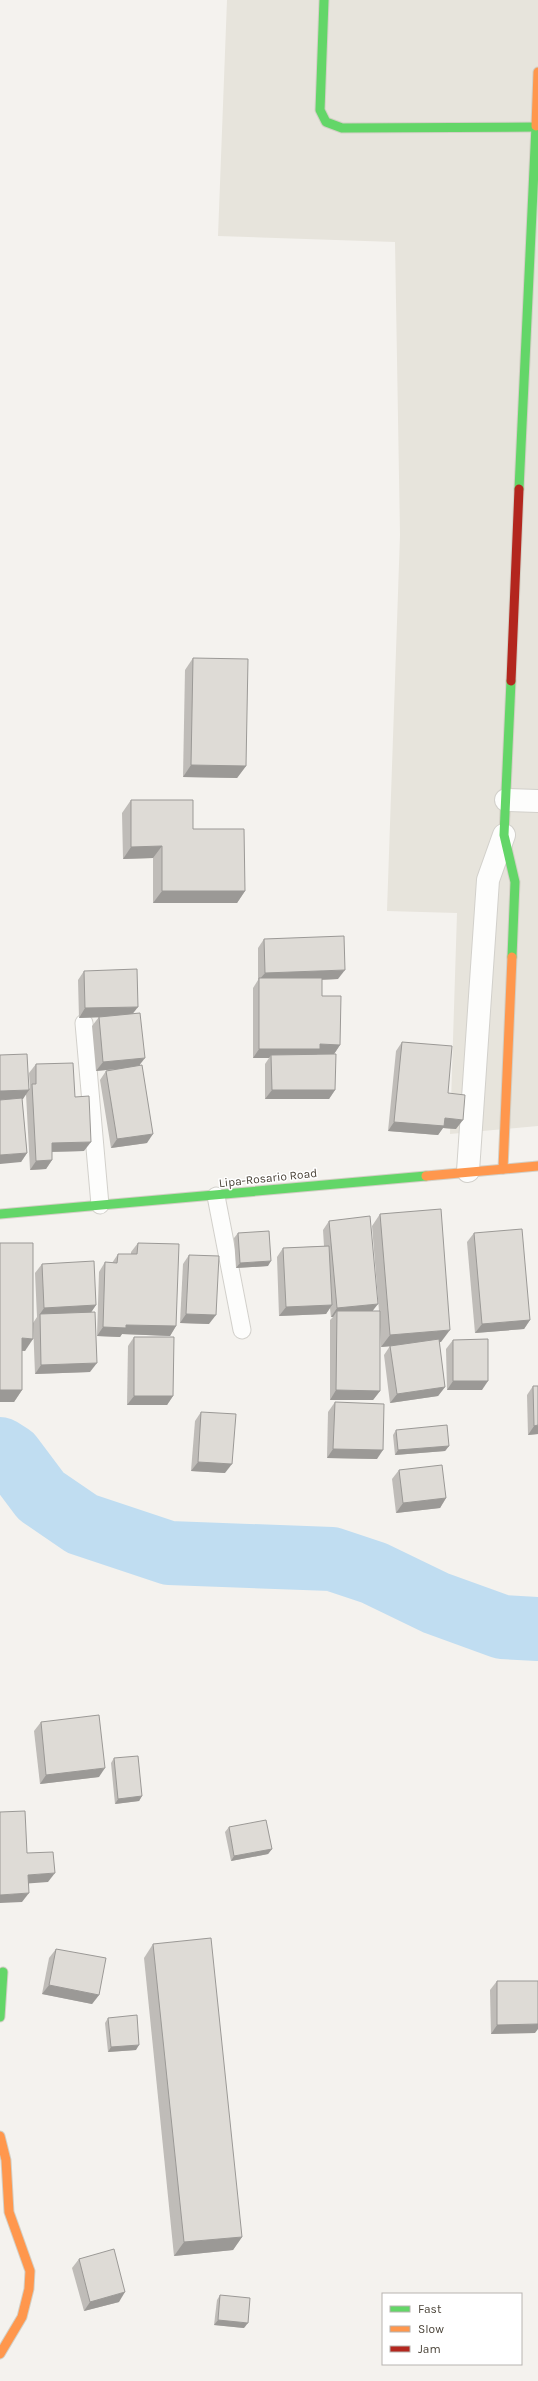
<svg xmlns="http://www.w3.org/2000/svg" width="538" height="2381" font-family="Karla,sans-serif">
	<rect width="100%" height="100%" fill="#f4f2ee"/>
	<path fill="#e7e4dc" d="M227,0H538V1126L450,1134L457,913L387,911L400,535L395,242L218,236Z"/>
	<g fill="none" stroke-linecap="round" stroke-linejoin="round">
		<path stroke="#c0ddf1" stroke-width="64" d="M0,1449L11,1456L41,1496L82,1524L169,1553L332,1559L374,1573L436,1603L502,1627L538,1629"/>
		<g stroke="#d2d0cb" stroke-width="19">
			<g id="lane">
				<path d="M84,1023L100,1205"/>
				<path d="M216,1196L242,1330"/>
			</g>
		</g>
		<g stroke="#d2d0cb" stroke-width="24">
			<g id="street">
				<path d="M506,800L538,801"/>
				<path d="M468,1171L488,880L504,835"/>
			</g>
		</g>
		<g stroke="#d3cfc5" stroke-width="11">
			<g id="fast">
				<path d="M324,0L320,110L326,122L342,128L538,127"/>
				<path d="M519,489L536,126"/>
				<path d="M511,681L504,835L515,882L512,957"/>
				<path d="M0,1214L426,1176"/>
				<path d="M0,2017L3,1972"/>
			</g>
		</g>
		<g stroke="#d3cfc5" stroke-width="11">
			<g id="slow">
				<path d="M536,126L538,72"/>
				<path d="M503,1169L512,957"/>
				<path d="M426,1176L538,1166"/>
				<path d="M0,2136L6,2160L9,2212L30,2271L29,2289L22,2317L0,2354"/>
			</g>
		</g>
		<g stroke="#d3cfc5" stroke-width="11">
			<path id="jam" d="M511,681L519,489"/>
		</g>
		<use href="#lane" stroke="#fdfdfc" stroke-width="17"/>
		<use href="#street" stroke="#fdfdfc" stroke-width="22"/>
		<use href="#fast" stroke="#63d668" stroke-width="9"/>
		<use href="#slow" stroke="#ff974d" stroke-width="9"/>
		<use href="#jam" stroke="#b3261e" stroke-width="9"/>
	</g>
	<g fill="#bfbcb8">
		<path d="M193,658L246,766L237,778L183,777L185,670Z"/>
		<path d="M131,800L193,829L245,891L237,903H153V858L123,859L122,813Z"/>
		<path d="M264,939L338,979L322,980V996L340,1045L334,1054H317L335,1090L329,1099H265V1064L269,1058H253V988L258,980V948Z"/>
		<path d="M84,971L133,1013L140,1065L147,1143L111,1148L100,1080L106,1071L115,1069L96,1071L92,1026L99,1017H100L79,1018L78,980Z"/>
		<path d="M402,1042L448,1093L456,1129L443,1128L438,1135L388,1131L396,1051Z"/>
		<path d="M0,1055L29,1089L30,1088L29,1073L36,1064L75,1097L84,1151L52,1152V1160L46,1169L30,1170L26,1094L22,1099L27,1153L21,1162Z"/>
		<path d="M380,1214L441,1342H439L445,1387L438,1396L390,1403L384,1355L390,1346L381,1347L380,1327V1391L373,1400H330V1320L333,1317H331L330,1308L326,1314L279,1316L277,1257L283,1248L324,1246L323,1230L329,1221L373,1311H379L372,1226Z"/>
		<path d="M238,1233L268,1266L236,1268L234,1238Z"/>
		<path d="M474,1233L530,1320L524,1329L475,1333L467,1242Z"/>
		<path d="M0,1243L33,1323L37,1317L35,1273L42,1264L96,1305L91,1312L90,1372L35,1374L33,1323L25,1351H22V1390L14,1402H0Z"/>
		<path d="M138,1243L176,1326L170,1336L122,1334L120,1337L97,1336L99,1272L105,1262L112,1263L118,1254H131V1252Z"/>
		<path d="M189,1255L209,1324L180,1323L183,1264Z"/>
		<path d="M134,1337L173,1396L167,1405H127L128,1346Z"/>
		<path d="M453,1340L482,1390H447L446,1349Z"/>
		<path d="M533,1386L538,1434L528,1435L527,1395Z"/>
		<path d="M335,1402L377,1459L327,1458L328,1412Z"/>
		<path d="M201,1412L225,1473L191,1471L195,1421Z"/>
		<path d="M396,1430L449,1446L445,1451L395,1455L393,1435Z"/>
		<path d="M399,1470L446,1498L440,1508L396,1513L392,1479Z"/>
		<path d="M41,1722L99,1777L40,1784L34,1731Z"/>
		<path d="M114,1758L142,1796L139,1801L115,1804L111,1763Z"/>
		<path d="M229,1827L272,1849L268,1854L231,1861L225,1832Z"/>
		<path d="M153,1944L242,2237L233,2250L174,2256L144,1958Z"/>
		<path d="M56,1949L99,1995L92,2004L42,1994L49,1958Z"/>
		<path d="M497,1981L535,2033L491,2034L490,1990Z"/>
		<path d="M108,2018L136,2050L108,2052L105,2023Z"/>
		<path d="M79,2259L119,2302L84,2311L72,2268Z"/>
		<path d="M220,2295L244,2328L214,2325L217,2300Z"/>
	</g>
	<g fill="#9b9996">
		<path d="M191,765L246,766L237,778L183,777Z"/>
		<path d="M162,846L153,858L123,859L131,847Z"/>
		<path d="M162,891H245L237,903H153Z"/>
		<path d="M345,970L338,979L259,982V980L265,973Z"/>
		<path d="M138,1007L131,1016L79,1018L85,1008Z"/>
		<path d="M320,1044L340,1045L334,1054H317L314,1058L271,1055L269,1058H253L259,1049Z"/>
		<path d="M145,1058L138,1067L96,1071L103,1062Z"/>
		<path d="M29,1090L23,1099L0,1100V1091Z"/>
		<path d="M272,1090H335L329,1099H265Z"/>
		<path d="M445,1118L463,1120L456,1129L443,1128L438,1135L388,1131L394,1122Z"/>
		<path d="M153,1134L147,1143L111,1148L117,1139Z"/>
		<path d="M91,1142L84,1151L46,1152L52,1143Z"/>
		<path d="M27,1153L21,1162L0,1164V1155Z"/>
		<path d="M52,1160L46,1169L30,1170L36,1161Z"/>
		<path d="M271,1261L268,1266L236,1268L240,1263Z"/>
		<path d="M378,1304L371,1313L337,1311L333,1317H331L337,1308Z"/>
		<path d="M96,1305L90,1314H40L44,1308Z"/>
		<path d="M332,1305L326,1314L279,1316L286,1307Z"/>
		<path d="M186,1314L216,1315L209,1324L180,1323Z"/>
		<path d="M530,1320L524,1329L475,1333L482,1324Z"/>
		<path d="M126,1325L176,1326L170,1336L122,1334L120,1337L97,1336L103,1327Z"/>
		<path d="M450,1330L441,1342L381,1347L390,1335Z"/>
		<path d="M22,1338L33,1339L25,1351L14,1350Z"/>
		<path d="M97,1363L90,1372L35,1374L41,1365Z"/>
		<path d="M453,1381H488L482,1390H447Z"/>
		<path d="M445,1387L438,1396L390,1403L397,1394Z"/>
		<path d="M0,1390H22L14,1402H0Z"/>
		<path d="M336,1390L380,1391L373,1400H330Z"/>
		<path d="M134,1396H173L167,1405H127Z"/>
		<path d="M538,1425V1434L528,1435L534,1426Z"/>
		<path d="M449,1446L445,1451L395,1455L398,1450Z"/>
		<path d="M333,1449L383,1450L377,1459L327,1458Z"/>
		<path d="M198,1462L232,1464L225,1473L191,1471Z"/>
		<path d="M446,1498L440,1508L396,1513L403,1503Z"/>
		<path d="M105,1768L99,1777L40,1784L46,1775Z"/>
		<path d="M142,1796L139,1801L115,1804L118,1799Z"/>
		<path d="M272,1849L268,1854L231,1861L234,1856Z"/>
		<path d="M55,1873L48,1882L21,1884L28,1875Z"/>
		<path d="M29,1893L22,1902L0,1903V1895Z"/>
		<path d="M49,1985L99,1995L92,2004L42,1994Z"/>
		<path d="M538,2024V2029L535,2033L491,2034L497,2025Z"/>
		<path d="M139,2045L136,2050L108,2052L111,2047Z"/>
		<path d="M242,2237L233,2250L174,2256L184,2242Z"/>
		<path d="M125,2292L119,2302L84,2311L90,2302Z"/>
		<path d="M218,2320L248,2323L244,2328L214,2325Z"/>
	</g>
	<g fill="#dedbd6" stroke="#9b9996">
		<path d="M193,658L248,659L246,766L191,765Z"/>
		<path d="M131,800H193V829H244L245,891H162V846L131,847Z"/>
		<path d="M344,936L345,970L265,973L264,939Z"/>
		<path d="M137,969L138,1007L85,1008L84,971Z"/>
		<path d="M259,978H322V996H341L340,1045L320,1044V1049H259Z"/>
		<path d="M140,1013L145,1058L103,1062L99,1017Z"/>
		<path d="M402,1042L452,1046L448,1093L465,1095L463,1120L445,1118L444,1126L394,1122Z"/>
		<path d="M27,1054L29,1090L0,1091V1055Z"/>
		<path d="M336,1054L335,1090H272L271,1055Z"/>
		<path d="M73,1063L75,1097L89,1096L91,1142L52,1143V1160L36,1161L32,1084H36V1064Z"/>
		<path d="M142,1065L153,1134L117,1139L106,1071Z"/>
		<path d="M22,1098L27,1153L0,1155V1100Z"/>
		<path d="M441,1209L450,1330L390,1335L380,1214Z"/>
		<path d="M370,1216L378,1304L337,1308L329,1221Z"/>
		<path d="M522,1229L530,1320L482,1324L474,1233Z"/>
		<path d="M269,1231L271,1261L240,1263L238,1233Z"/>
		<path d="M0,1243H33V1339L22,1338V1390H0Z"/>
		<path d="M138,1243L179,1244L176,1326L126,1325V1328L103,1327L105,1262L117,1263L118,1254H137Z"/>
		<path d="M329,1246L332,1305L286,1307L283,1248Z"/>
		<path d="M189,1255L219,1256L216,1315L186,1314Z"/>
		<path d="M94,1261L96,1305L44,1308L42,1264Z"/>
		<path d="M337,1311H380V1391L336,1390Z"/>
		<path d="M95,1312L97,1363L41,1365L40,1314Z"/>
		<path d="M134,1337H174L173,1396H134Z"/>
		<path d="M439,1339L445,1387L397,1394L390,1346Z"/>
		<path d="M488,1339V1381H453V1340Z"/>
		<path d="M533,1386H538V1425L534,1426Z"/>
		<path d="M335,1402L384,1404L383,1450L333,1449Z"/>
		<path d="M201,1412L236,1414L232,1464L198,1462Z"/>
		<path d="M447,1425L449,1446L398,1450L396,1430Z"/>
		<path d="M442,1465L446,1498L403,1503L399,1470Z"/>
		<path d="M99,1715L105,1768L46,1775L41,1722Z"/>
		<path d="M138,1756L142,1796L118,1799L114,1758Z"/>
		<path d="M25,1811L27,1853L53,1852L55,1873L28,1875L29,1893L0,1895V1812Z"/>
		<path d="M266,1820L272,1849L234,1856L229,1827Z"/>
		<path d="M211,1938L242,2237L184,2242L153,1944Z"/>
		<path d="M56,1949L106,1958L99,1995L49,1985Z"/>
		<path d="M497,1981H538V2024L497,2025Z"/>
		<path d="M137,2015L139,2045L111,2047L108,2018Z"/>
		<path d="M114,2249L125,2292L90,2302L79,2259Z"/>
		<path d="M220,2295L250,2298L248,2323L218,2320Z"/>
	</g>
	<g text-anchor="middle" dominant-baseline="central" stroke-width="3" stroke-linejoin="round" paint-order="stroke">
		<g font-size="12" fill="#4b4439" stroke="#fff">
			<text transform="translate(268 1178) rotate(-6)">Lipa-Rosario Road</text>
		</g>
	</g>
	<rect x="382" y="2293" width="140" height="72" fill="#ffffff" stroke="#b7b4b0"/>
	<rect x="390" y="2306" width="20" height="6" fill="#63d668" stroke="#b7b4b0"/>
	<text x="418" y="2313" font-size="12" fill="#4b4439">Fast</text>
	<rect x="390" y="2326" width="20" height="6" fill="#ff974d" stroke="#b7b4b0"/>
	<text x="418" y="2333" font-size="12" fill="#4b4439">Slow</text>
	<rect x="390" y="2346" width="20" height="6" fill="#b3261e" stroke="#b7b4b0"/>
	<text x="418" y="2353" font-size="12" fill="#4b4439">Jam</text>
</svg>
